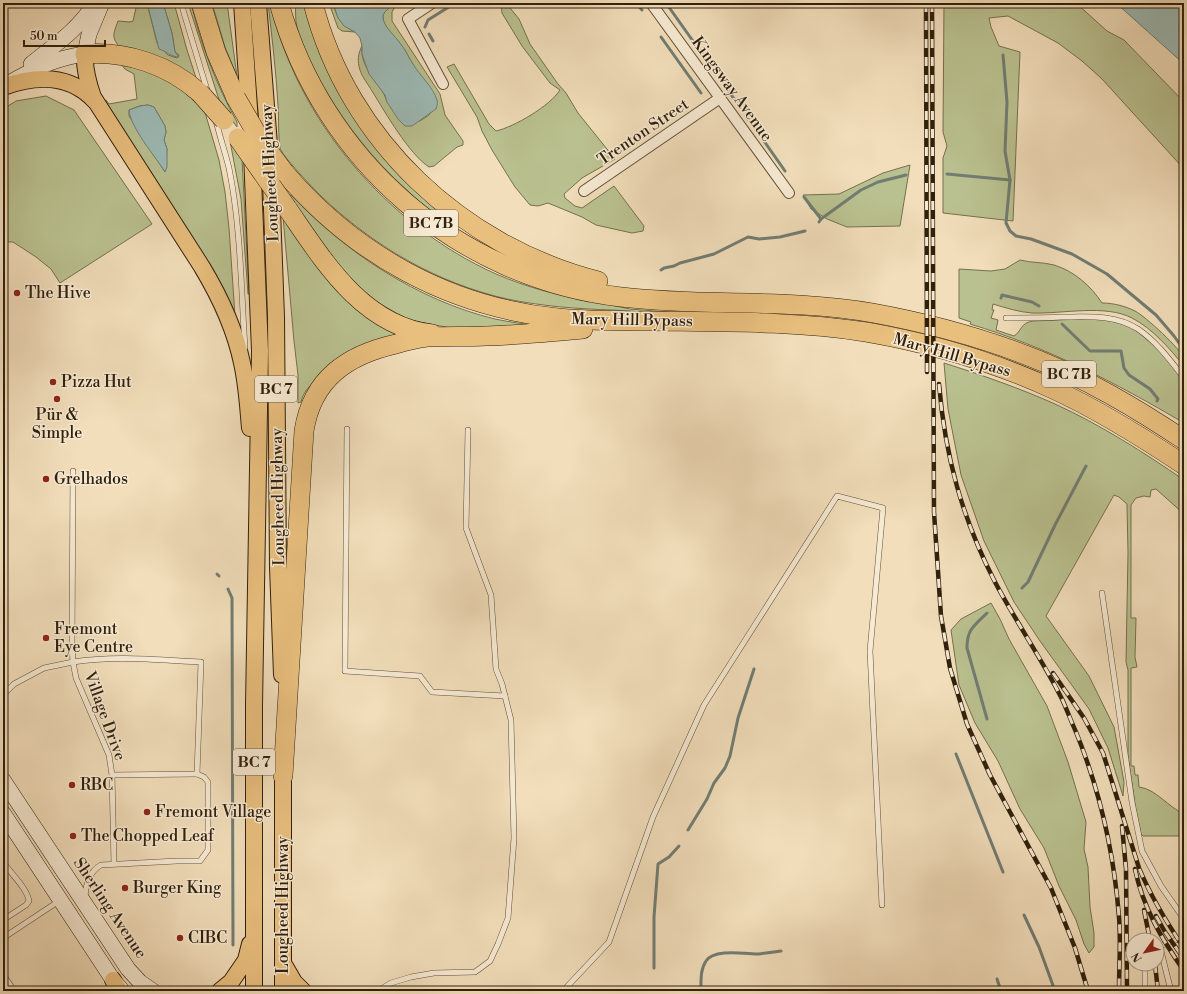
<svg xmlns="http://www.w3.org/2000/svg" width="1187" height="994" font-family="'Libre Bodoni',serif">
	<rect width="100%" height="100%" fill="#f2debb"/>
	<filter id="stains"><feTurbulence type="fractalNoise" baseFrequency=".005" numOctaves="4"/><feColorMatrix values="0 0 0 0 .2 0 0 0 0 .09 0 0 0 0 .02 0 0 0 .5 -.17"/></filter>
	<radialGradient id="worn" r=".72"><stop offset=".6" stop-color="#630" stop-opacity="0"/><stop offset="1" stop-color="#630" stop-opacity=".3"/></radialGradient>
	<g fill="#bac190" stroke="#75704e" fill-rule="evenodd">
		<path d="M137,3H147L157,43L168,55L177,58L179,55L175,52L172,33L163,3H174L187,50L198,84L121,49C111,37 113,35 118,21L130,22L133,21Z"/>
		<path d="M188,3H191C201,45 216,84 237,122V127L221,106Z"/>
		<path d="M212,3H227L237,76L225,47Z"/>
		<path d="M268,3H270C297,120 387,225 496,274C526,287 557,295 589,302L591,301L630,309L667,312C649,313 630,311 612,310C577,309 541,306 507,299C437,283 373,246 321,196C314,189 282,156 280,148C278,136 279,118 278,105C276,71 272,37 268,3Z"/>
		<path d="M295,3H305L309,22L319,48L452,220L450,223C434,215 420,203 407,190C373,160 346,125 323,86C313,67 302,48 297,27C295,20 296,11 295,3Z"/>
		<path d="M329,3H333C338,20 340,24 355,32L342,31L338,28Z"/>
		<path d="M392,3H397L392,12V21L440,94L445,115L463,141V145L457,147L434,166L429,167C409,154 385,112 372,91C368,84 362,77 360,70C357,61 358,54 362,46C360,71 381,81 387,102L420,121L429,115L437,101C430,88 420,77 413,65C409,59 407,52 402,46C397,38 384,29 383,18C382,11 391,9 392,3Z"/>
		<path d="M501,3H506L519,19L530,44L558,84L566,93L578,113L615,159L582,178L564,194L565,198L575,206L582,208L614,186L644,226L643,231L632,233L596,225L582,217L548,203L538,206L530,205L515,187L492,150L482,131L477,117L447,67L454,64L489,124L496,131C514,127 550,106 560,90L550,83L522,46L502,13Z"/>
		<path d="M944,3H1076L1107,31L1124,40L1184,102V169L1102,79L1082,61L1058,43L1008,16L989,18L991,27L999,46L1020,52L1013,221L943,213V158L947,146L943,132Z"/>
		<path d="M120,63L140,68L177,86L204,109L219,160L225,192L229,228L235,316L225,291L201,251L104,101L106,100L109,104L137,99L134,74L125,69ZM148,105L154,107L165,126L166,132L164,140L167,149L165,172L129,116V110L140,106Z"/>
		<path d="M46,96L74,110L152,224L60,283L51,269L36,257L13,242H3V109L16,101Z"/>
		<path d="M230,141L242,159L249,294H248L241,199Z"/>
		<path d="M910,165L900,226L847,227L827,219L811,209L803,195L839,194L883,173Z"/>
		<path d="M291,195C345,252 417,300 495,319C509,322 525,324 540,326L451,328L414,321L403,317L377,302L358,286L339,265L287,196Z"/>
		<path d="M283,217L397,333L316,380C310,386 303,392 301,402L298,403V375L294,341Z"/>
		<path d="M1020,260C1031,263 1043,262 1054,265C1074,271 1091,286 1102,303C1113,303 1125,306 1135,311C1145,316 1182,350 1184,359C1184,361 1184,364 1184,366C1169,348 1153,329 1132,318C1105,304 1063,314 1032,313C1019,312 1006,308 993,304L992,310H994L991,318L998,320L996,330L1014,336C1022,331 1020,323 1033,321L1105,318L1133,328L1155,346L1184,379V423C1116,383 1047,347 970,324L971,322L959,318V269L991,271L1005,269Z"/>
		<path d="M944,363C982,375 1019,388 1055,404C1101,425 1143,452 1184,480V514L1156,489L1151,490L1150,497L1144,496L1136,498L1131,505V618H1136L1135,657L1137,667L1131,668V766H1134L1135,775H1138L1139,787C1156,789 1168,807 1184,814V836H1143L1141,834L1136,811L1128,756V670L1126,662L1128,553L1127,504L1119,497L1114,495L1046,616L1089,676L1114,727L1124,782L1123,796L1108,748L1089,709L1040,641L1014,602L984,541L961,475L948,409Z"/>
		<path d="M991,603L1000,619L1009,639L1047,706L1068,762L1086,822L1084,849L1088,867L1090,907L1094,933V947L1089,953L1084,944L1076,920L1059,886L1044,848L1020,809L998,761L975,723L959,685L951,630L961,619Z"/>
	</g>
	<g fill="#9dbbb7" stroke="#717d73">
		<path d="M147,3H163L172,33L175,52L179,57C171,57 166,51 159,49Z"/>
		<path d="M333,3H392C391,9 382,11 383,18C384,27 395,36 400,43C406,50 408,57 413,64C420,76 433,87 437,100C438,103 437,106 436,109L412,126H405L398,119L387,102L385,95L369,74L362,54V46L360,38L355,32L344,26L338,18Z"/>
		<path d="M1116,3H1184V64Z"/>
		<path d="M148,105L154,107L165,126L166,132L164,140L167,149V167L165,172C155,156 130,127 129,110L140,106Z"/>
	</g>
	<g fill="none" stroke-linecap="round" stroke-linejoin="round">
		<g stroke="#717d73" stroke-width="3">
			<path d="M636,3L642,10"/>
			<path d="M666,3L705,58"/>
			<path d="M392,6L404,5L409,3"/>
			<path d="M425,27L428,20L455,3"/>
			<path d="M429,34L433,41"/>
			<path d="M661,37L701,93"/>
			<path d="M1003,55L1007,102L1005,151L1010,180L1006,223L1010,231L1016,236L1031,239L1072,254L1107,274L1156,315L1174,336L1184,350"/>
			<path d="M725,86L739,106"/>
			<path d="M746,116L757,131"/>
			<path d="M764,141L785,171"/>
			<path d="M947,174L1010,180"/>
			<path d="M804,197L821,219"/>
			<path d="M819,222L821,219L861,190L878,182L906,175"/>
			<path d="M661,270L664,268L674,266L680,263L714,254L748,237L759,239L780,237L805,231"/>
			<path d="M1001,298L1002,295L1032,302L1039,306"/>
			<path d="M1062,324L1090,351H1121L1124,368L1129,375L1150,389L1158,399L1157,401"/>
			<path d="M217,574L219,576"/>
			<path d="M1022,588L1028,582L1055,525L1086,466"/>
			<path d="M228,589L232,598L233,945"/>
			<path d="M987,613C974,626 967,629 967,648L987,719"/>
			<path d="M956,754L1003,872"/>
			<path d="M688,830L707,799L714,783L725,768L730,756L738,718L754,669"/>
			<path d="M1024,915L1039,947L1055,991"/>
			<path d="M654,968V917L658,864L669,857L679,846"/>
			<path d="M997,979L1001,991"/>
			<path d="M701,991C701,981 700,970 706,961C714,948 746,954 759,954C766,953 774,952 781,951"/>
		</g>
		<g stroke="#605038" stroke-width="6">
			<g id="lane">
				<path d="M181,3L207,90"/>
				<path d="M216,121C220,137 225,152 229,168C241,227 241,289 245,348"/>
				<path d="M1006,318C1025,318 1043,318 1061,317C1088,317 1114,314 1138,329C1157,342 1170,360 1184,378"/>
				<path d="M347,429L345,671L420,676L432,692L505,696"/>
				<path d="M73,471L72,646L73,662C114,655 160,660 201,662L197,774L112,775"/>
				<path d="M1102,593L1132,802L1142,851L1161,886L1184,919"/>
				<path d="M3,695L14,684L44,668L73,662L76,678L109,755L112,775L114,864"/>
				<path d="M3,862C11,874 27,888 29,901L26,905L3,920"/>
				<path d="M85,897C86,884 89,872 101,865L177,861H200L208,850V782L204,777L197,774"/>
				<path d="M3,938L59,901"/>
				<path d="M1157,947L1184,937"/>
				<path d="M1160,947L1171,991"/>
				<path d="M1145,964V991"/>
				<path d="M3,974L14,991"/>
				<path d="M378,991L391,983L411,977L434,973L475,972L490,961L498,944L508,918L514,838L511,720L502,684L496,669L491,595L466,528L468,430"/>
				<path d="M563,991L609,942L653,817L704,705L837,496L883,508L870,651L882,905"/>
			</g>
		</g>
		<g stroke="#605038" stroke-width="12">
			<g id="street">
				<path d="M432,3L408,19L443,84"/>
				<path d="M651,3L789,193"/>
				<path d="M584,191L720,98"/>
			</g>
		</g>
		<g stroke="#30200c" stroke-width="16">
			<g id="secondary">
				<path d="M31,64C56,44 77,31 95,3"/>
				<path d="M9,83C35,68 56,58 85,54L89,34L102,3"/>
				<path d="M3,780L128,969L140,982L153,991"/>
				<path d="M3,813L113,980L121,989"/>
			</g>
		</g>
		<g stroke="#30200c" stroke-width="18">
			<g id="primary">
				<path d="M242,3L250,123"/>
				<path d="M258,3L270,157"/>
				<path d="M85,54C84,69 88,83 93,97L202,267C220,297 235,329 242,363C247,385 248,406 250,428"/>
				<path d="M3,87C35,75 70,74 95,101"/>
				<path d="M252,154L260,351L254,705V991"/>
				<path d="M271,182L276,317L278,567L282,675"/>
				<path d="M283,963L294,982L303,991"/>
				<path d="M113,980L119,991"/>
				<path d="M220,991L231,982L246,960L250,944"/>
				<path d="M283,991V764"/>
			</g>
		</g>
		<g stroke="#30200c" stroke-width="20">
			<g id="highway">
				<path d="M201,3L216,52L236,98"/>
				<path d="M279,3C323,161 458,278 621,297C705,307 789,298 873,313C955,328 1038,354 1111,395C1136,409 1160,424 1184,440"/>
				<path d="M313,3C348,141 462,246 598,281"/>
				<path d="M85,54C127,51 169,65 200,93"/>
				<path d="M284,172C355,255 449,307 558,318C589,321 620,321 651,321C723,322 795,321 866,332C930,343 994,362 1053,389C1099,410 1142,437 1184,465"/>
				<path d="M287,208C323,260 362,326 432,334"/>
				<path d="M283,776L304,431C312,379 347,355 396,344C406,341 417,338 428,337C448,336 467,337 486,336C518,335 551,332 583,329"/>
			</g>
		</g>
		<use href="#lane" stroke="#f7ead3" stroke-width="5"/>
		<use href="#street" stroke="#f7ead3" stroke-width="10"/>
		<use href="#secondary" stroke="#f7ead3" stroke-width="15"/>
		<use href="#primary" stroke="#e9bf7e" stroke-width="16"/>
		<use href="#highway" stroke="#e9bf7e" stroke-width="19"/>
		<g stroke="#30200c" stroke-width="4.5">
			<g id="rail">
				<path d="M926,3L927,372"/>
				<path d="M932,3L934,512L941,616L950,668L967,724L990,775L1051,888L1075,948L1088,991"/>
				<path d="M939,384C945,456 962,518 995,582C1016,622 1042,659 1062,699C1067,710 1071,721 1076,732C1100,791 1114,853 1119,917C1121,941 1119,966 1119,991"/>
				<path d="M1053,673L1084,718L1103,753L1139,868C1151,897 1167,923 1184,948"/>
				<path d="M1122,826L1126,869L1127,991"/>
				<path d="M1135,869C1143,908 1162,939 1184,971"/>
				<path d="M1144,910L1150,940"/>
				<path d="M1156,916L1165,932L1184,959"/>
				<path d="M1155,964L1158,991"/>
			</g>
		</g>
		<use href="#rail" stroke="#f7ead3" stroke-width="3" stroke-dasharray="9" stroke-linecap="butt"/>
		<g stroke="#30200c" stroke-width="20" stroke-linecap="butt">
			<g id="highway-bridge">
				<path d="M200,93L224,120"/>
				<path d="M236,98L261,141L284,172"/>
				<path d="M238,138L287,208"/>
			</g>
		</g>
		<use href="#highway-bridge" stroke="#e9bf7e" stroke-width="19"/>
	</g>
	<g fill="#8f2418" stroke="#f7ead3" stroke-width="1.5">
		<circle cx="17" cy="293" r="4"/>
		<circle cx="53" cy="382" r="4"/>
		<circle cx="57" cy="399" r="4"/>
		<circle cx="46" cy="479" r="4"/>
		<circle cx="46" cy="638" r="4"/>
		<circle cx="72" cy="785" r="4"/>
		<circle cx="147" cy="812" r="4"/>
		<circle cx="73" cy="836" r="4"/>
		<circle cx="125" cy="888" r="4"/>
		<circle cx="180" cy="938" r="4"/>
	</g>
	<g text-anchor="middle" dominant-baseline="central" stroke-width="3" stroke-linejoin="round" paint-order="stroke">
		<g fill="#f7ead3" stroke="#6c5d48" stroke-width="1">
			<rect x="404" y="210" width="54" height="26" rx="3"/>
			<rect x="1042" y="361" width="54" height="26" rx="3"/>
			<rect x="255" y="376" width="42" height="26" rx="3"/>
			<rect x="233" y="749" width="42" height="26" rx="3"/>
		</g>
		<g font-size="15" font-weight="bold" fill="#30200c">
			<text x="431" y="223">BC 7B</text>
			<text x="1069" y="374">BC 7B</text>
			<text x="276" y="389">BC 7</text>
			<text x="254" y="762">BC 7</text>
		</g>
		<g font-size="16" fill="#30200c" stroke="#f7ead3">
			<text transform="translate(732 89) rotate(54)">Kingsway Avenue</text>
			<text transform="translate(643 132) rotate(-34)">Trenton Street</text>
			<text transform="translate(270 173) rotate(-93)">Lougheed Highway</text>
			<text transform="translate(632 320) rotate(1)">Mary Hill Bypass</text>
			<text transform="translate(952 355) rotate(16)">Mary Hill Bypass</text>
			<text transform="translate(278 497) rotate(-91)">Lougheed Highway</text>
			<text transform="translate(105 716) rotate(70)">Village Drive</text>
			<text transform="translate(283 905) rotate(-90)">Lougheed Highway</text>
			<text transform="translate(110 908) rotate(56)">Sherling Avenue</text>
		</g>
		<g font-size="16" fill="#30200c" stroke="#f7ead3" text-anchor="start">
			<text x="25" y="293">The Hive</text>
			<text x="61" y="382">Pizza Hut</text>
			<text x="57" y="415" text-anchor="middle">Pür &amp;<tspan x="57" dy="18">Simple</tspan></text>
			<text x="54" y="479">Grelhados</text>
			<text x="54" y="629">Fremont<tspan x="54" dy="18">Eye Centre</tspan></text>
			<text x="80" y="785">RBC</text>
			<text x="155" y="812">Fremont Village</text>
			<text x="81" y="836">The Chopped Leaf</text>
			<text x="133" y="888">Burger King</text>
			<text x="188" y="938">CIBC</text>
		</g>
	</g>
	<rect width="1187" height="994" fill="none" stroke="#f2debb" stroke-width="16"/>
	<rect x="4" y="4" width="1179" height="986" fill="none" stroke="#30200c" stroke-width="2"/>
	<rect x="8" y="8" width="1171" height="978" fill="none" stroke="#30200c"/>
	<g transform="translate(1145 952) rotate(237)"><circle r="19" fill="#f7ead3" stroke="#a79983"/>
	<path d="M0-3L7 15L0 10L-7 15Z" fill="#8f2418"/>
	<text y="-6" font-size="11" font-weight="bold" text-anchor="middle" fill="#30200c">N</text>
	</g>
	<path d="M24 40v6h81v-6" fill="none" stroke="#30200c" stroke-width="2"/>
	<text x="30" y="40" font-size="12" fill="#30200c" stroke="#f7ead3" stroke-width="3" paint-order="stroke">50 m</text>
	<rect width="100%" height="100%" filter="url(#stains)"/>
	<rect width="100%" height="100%" fill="url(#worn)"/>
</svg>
